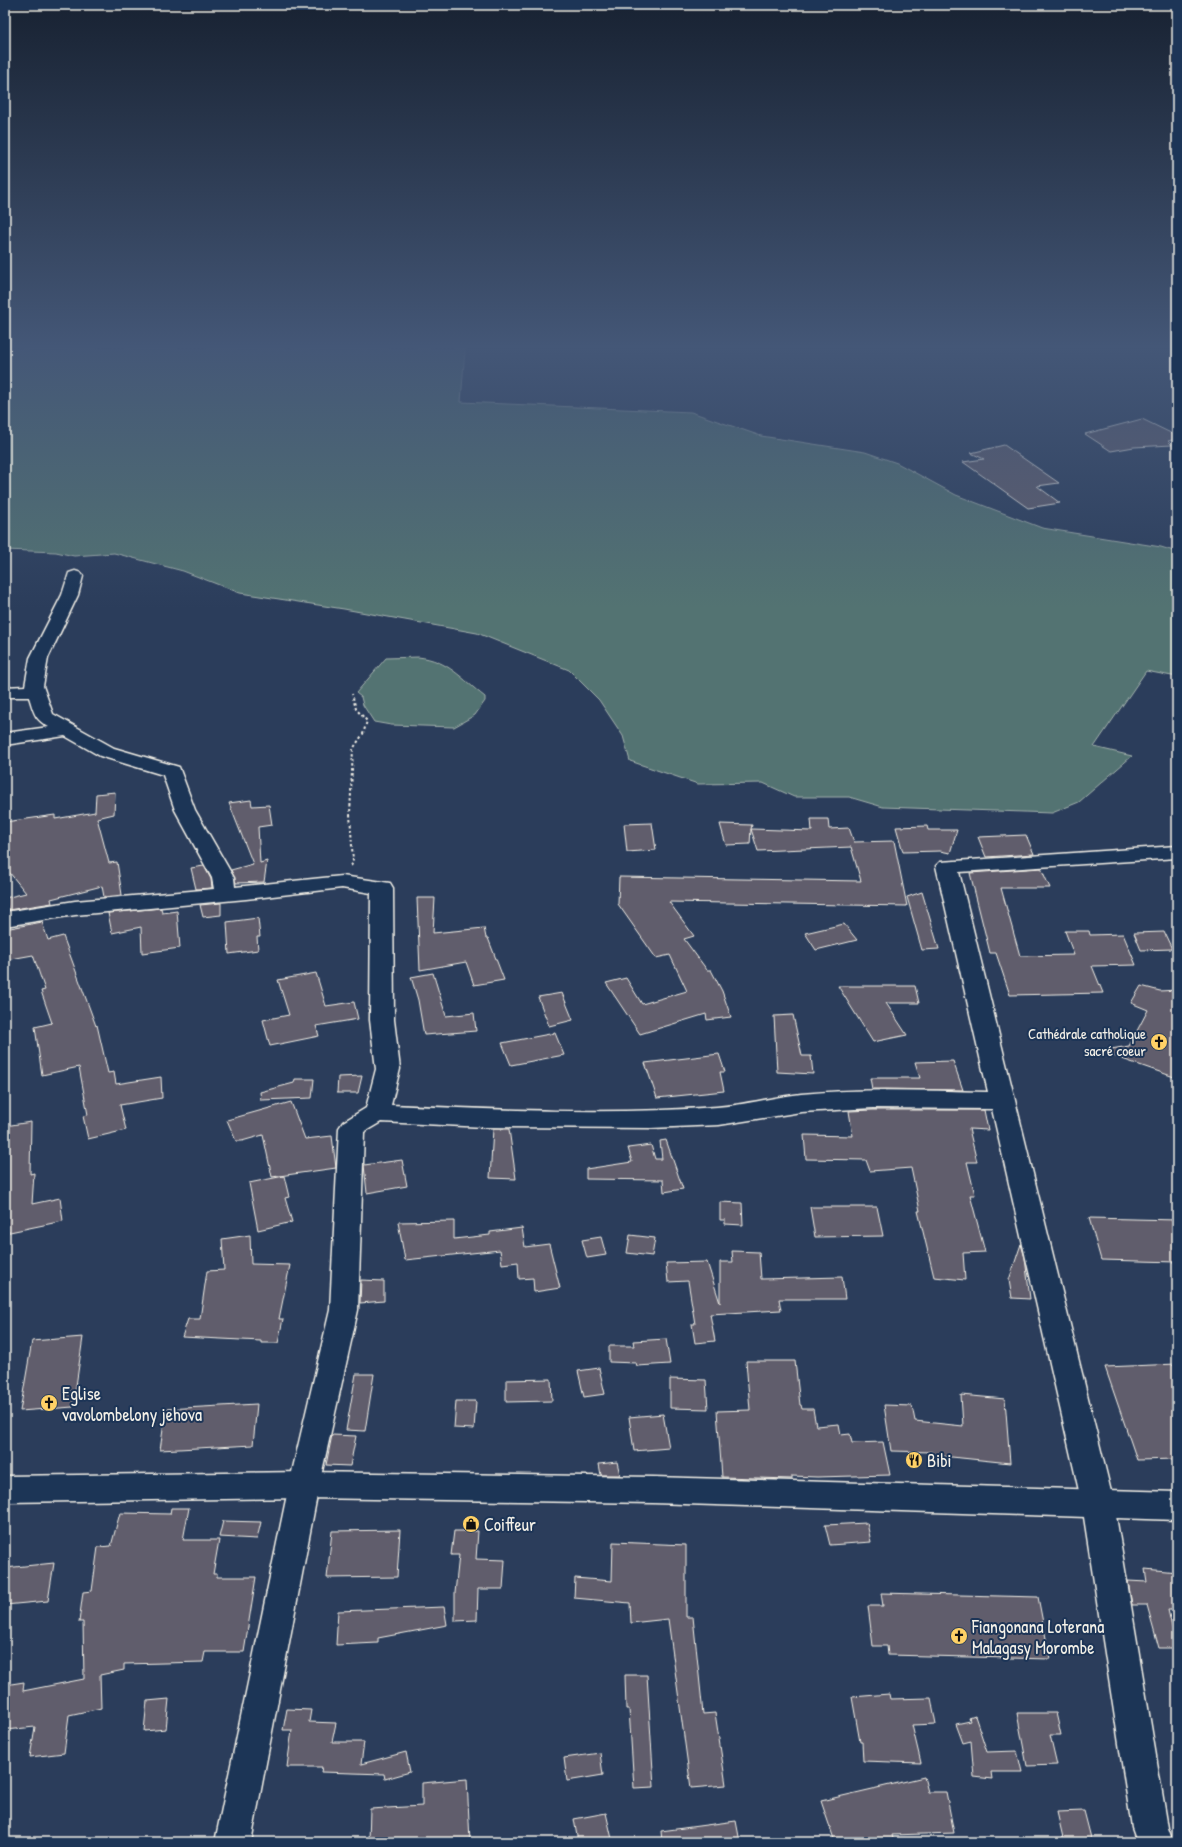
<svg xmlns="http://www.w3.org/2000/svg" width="1182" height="1847" font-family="'Patrick Hand',sans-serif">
	<rect width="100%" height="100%" fill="#2b3d5b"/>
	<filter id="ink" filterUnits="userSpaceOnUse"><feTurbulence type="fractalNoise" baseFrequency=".025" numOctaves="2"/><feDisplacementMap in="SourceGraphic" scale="8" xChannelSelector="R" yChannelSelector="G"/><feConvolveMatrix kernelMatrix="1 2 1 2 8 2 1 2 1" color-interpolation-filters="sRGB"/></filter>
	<g filter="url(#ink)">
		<g fill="#537372" stroke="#a4b2ad">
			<path d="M5,349H465L461,402L691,412L761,436L865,452L897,463L956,495L1042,528L1161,547L1177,552V677L1146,671L1094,747L1132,756L1079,802L1052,813L883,807L849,797H794L763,783L698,784L630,761L623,736L599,700L569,670L477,633L344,609L240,593L183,571L114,553L74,556L56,552L5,550Z"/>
			<path d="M418,657C448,660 462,679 485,697V701L475,715L454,727L391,725L374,722L363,705L361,697L356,693L386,658Z"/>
		</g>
		<g fill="#615d6c" stroke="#f4f1e8">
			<path d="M1142,419L1177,436V439L1168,441L1172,445L1134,447L1111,451L1085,434Z"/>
			<path d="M1004,445L1059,483L1037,486L1060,503L1028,508L963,462L984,459L971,453Z"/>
			<path d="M115,792L114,814L97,818L109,863L117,862L122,895L104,897L102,886L51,899L52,903L8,910L5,898L26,893L5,867V822L55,815V819L95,812L96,794Z"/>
			<path d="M251,800L252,806L269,805L272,825L258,827L260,863L267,861L264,882L236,883L231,870L253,864L229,803Z"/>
			<path d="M811,819H828L829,829L849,828L854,842L894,841L907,906L669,902L694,936L684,939L707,970H711L722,991L731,1017L707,1020L706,1014L640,1034L606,983L626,978L642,1004L687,991L670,955L656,958L618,904L619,877L861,881L851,847L758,851L751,829L750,844L726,845L720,824L752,825L751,829L812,831Z"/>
			<path d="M652,823L656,850L627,852L624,824Z"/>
			<path d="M927,826L928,830H957L950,853L940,851L903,852L896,827Z"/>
			<path d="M1026,835L1034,854L986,857L978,837Z"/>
			<path d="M204,866L211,879L212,888L196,889L191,868Z"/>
			<path d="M1041,868L1050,888H1001L1020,956L1074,955L1065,931H1089L1090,935L1123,934L1136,965L1092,966L1103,993L1010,995L996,953H990L970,873Z"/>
			<path d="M922,892L939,949L922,950L907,897Z"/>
			<path d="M417,898H435L433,933L484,928L486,938H488L504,980L474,985L466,962L420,970Z"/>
			<path d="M221,903V915L203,917L200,905Z"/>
			<path d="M161,908L162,913L177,911L180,948L142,953L141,927L112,933L108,913Z"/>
			<path d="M258,918L260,937H257L258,950L229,954L227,922Z"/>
			<path d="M42,922L48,940L63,936L96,1026L97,1025L108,1073L114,1072L116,1084L161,1077L162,1098L120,1105L126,1130L88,1139L83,1116L88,1115L79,1067L42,1075L35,1027L52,1023L41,991L45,990L33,955L5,960V929Z"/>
			<path d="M844,924L857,940L816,950L805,933Z"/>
			<path d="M1164,932L1172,949L1141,950L1134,933Z"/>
			<path d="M316,973L326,1006L354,1002L358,1019L316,1026L319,1036L270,1046L263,1020L289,1015L278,980Z"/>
			<path d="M433,973L446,1016L474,1013L476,1031L424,1035L418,1000L411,977Z"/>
			<path d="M838,986H915L919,1003H886L907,1035L873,1042Z"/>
			<path d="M1141,986L1160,991L1177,990V1078L1099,1051L1129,1046L1148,1010L1131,1003Z"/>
			<path d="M562,993L573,1020L549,1026L538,997Z"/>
			<path d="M793,1015L802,1056H811L813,1074L777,1072L774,1016Z"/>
			<path d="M555,1033L564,1055L511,1065L502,1043Z"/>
			<path d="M719,1054L725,1072H720L724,1091L657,1098L645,1063Z"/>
			<path d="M953,1061L963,1090L872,1089L870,1078H920L915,1062Z"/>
			<path d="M362,1076L358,1093H337L338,1077Z"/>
			<path d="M295,1079H314L312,1098L261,1100L260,1092L294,1083Z"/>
			<path d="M291,1102L305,1139L332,1136L336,1168L272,1177L263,1135L242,1141H236L227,1120Z"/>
			<path d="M873,1110H984L988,1130L969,1129L977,1162H967L975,1195H970L985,1252L963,1253L965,1280L934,1277L918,1211H920L911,1168L870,1171L866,1160L806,1159L804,1135L853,1136L849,1111Z"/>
			<path d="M31,1122L30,1174L34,1173L32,1204L60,1198L63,1221L5,1233L8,1198H5V1126Z"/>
			<path d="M493,1129H509L516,1179L490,1178Z"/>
			<path d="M666,1140L683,1189L664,1192L663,1180L586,1179V1169L632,1162L628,1148L651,1145L655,1159H662L660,1141Z"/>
			<path d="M402,1160L407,1186L367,1193L364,1165Z"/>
			<path d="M284,1176L289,1197L285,1198L292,1222L258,1230L249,1183Z"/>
			<path d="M720,1202L742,1203L743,1225L725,1224V1220H720Z"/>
			<path d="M810,1207H877L883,1236L815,1237Z"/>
			<path d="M1089,1218L1177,1220V1262L1101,1260Z"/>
			<path d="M454,1221V1239L490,1235V1232L522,1228L525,1247L549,1244L560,1288L534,1292L533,1278L519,1279L518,1262L502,1264L500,1250L405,1260L398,1222Z"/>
			<path d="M250,1235L251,1264L290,1265L279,1319H283L278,1343H261V1341L182,1337L188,1319H200L207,1271L224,1270L222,1239Z"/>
			<path d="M630,1235L655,1238L652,1256L627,1253Z"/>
			<path d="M601,1237L606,1255L587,1258L582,1240Z"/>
			<path d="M1021,1244L1025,1258L1030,1299L1012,1298L1009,1280Z"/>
			<path d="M732,1251L759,1252L761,1279L842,1277L845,1299H779L781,1310L710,1314L715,1341L695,1343L692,1324H695L688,1281L668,1282L666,1263L707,1262L720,1303V1262H733Z"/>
			<path d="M361,1280L384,1281V1301L360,1303Z"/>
			<path d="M83,1337L73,1407L20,1411L32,1341Z"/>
			<path d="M666,1339L670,1364L637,1366L636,1363L609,1362V1346H634L633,1341Z"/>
			<path d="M746,1361H795L800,1405H801L802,1409H813L816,1426L839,1424L841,1435L850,1434L852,1443L883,1442L890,1475L817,1477L792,1476V1479L722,1477L717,1411L750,1410Z"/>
			<path d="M1177,1364V1459L1137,1460L1105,1367Z"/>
			<path d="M599,1368L605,1394L584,1397L578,1371Z"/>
			<path d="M356,1374H374L365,1431L346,1430Z"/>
			<path d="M551,1379L552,1401L506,1402V1380Z"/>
			<path d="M670,1379L706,1380L708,1409L670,1408Z"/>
			<path d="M961,1395L1005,1399L1010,1463L932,1455V1452L891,1451L884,1405L912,1406L915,1421L963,1426Z"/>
			<path d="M456,1401H476L474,1429L454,1428Z"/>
			<path d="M257,1404L253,1445L160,1450L166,1409Z"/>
			<path d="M663,1414L669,1448L634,1451L629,1417Z"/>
			<path d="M332,1435L356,1436L350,1466L326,1465Z"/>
			<path d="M617,1462L620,1475H601L599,1464Z"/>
			<path d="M171,1508H189L183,1540H219L213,1574H217V1577H256L244,1652H205L203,1662L124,1664V1670L100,1675L101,1708L69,1715L64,1753L30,1757L35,1727L5,1730V1685L24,1682L23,1691L84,1679L83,1622H79L83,1592L92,1591L98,1547L111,1546L120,1513L170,1514Z"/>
			<path d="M223,1521L261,1522L257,1539L219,1537Z"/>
			<path d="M867,1523L871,1542L830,1545L825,1525Z"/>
			<path d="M400,1530L397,1577L327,1578L332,1531Z"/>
			<path d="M454,1531H478L476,1559L505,1560L503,1589H478L477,1620L455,1621V1593L459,1555H451Z"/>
			<path d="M613,1542L686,1545V1617H693L703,1714L715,1713L726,1785L691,1788L668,1619L631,1623L630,1603L574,1598L575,1578L612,1581Z"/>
			<path d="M54,1563L48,1601L5,1605V1568Z"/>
			<path d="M1145,1569L1177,1572V1610H1168L1177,1648H1159L1147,1605H1132L1128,1581L1147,1582Z"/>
			<path d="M881,1593L1038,1597L1050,1659L888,1655L887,1646H873L868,1606H883Z"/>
			<path d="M444,1607L447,1625L378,1638V1643L336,1645L338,1611Z"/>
			<path d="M625,1675H647L654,1787L634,1788L629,1709H626Z"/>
			<path d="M889,1694L890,1699L931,1698L936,1724L912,1725L921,1763L863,1761L862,1742H860L852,1697Z"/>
			<path d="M169,1699L166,1729L144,1731L147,1701Z"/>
			<path d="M287,1709L311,1710L309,1722L336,1723L332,1742H364L361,1764L406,1752L410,1772L385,1779L384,1774L321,1772L322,1767H287L292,1730H283Z"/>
			<path d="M1017,1713H1056L1061,1735H1050L1057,1765L1027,1766Z"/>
			<path d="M975,1716L987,1752L1017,1751L1022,1772H991L992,1779L974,1777L971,1741L963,1743L956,1724L970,1721L969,1718Z"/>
			<path d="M600,1753L603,1775L567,1781L564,1758Z"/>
			<path d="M924,1777L928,1792H946L954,1833L892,1835L894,1842H835L821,1801Z"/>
			<path d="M467,1779L470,1842H369L370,1809L422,1806V1783Z"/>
			<path d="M1084,1811L1092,1842H1064L1057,1812Z"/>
			<path d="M606,1813L612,1839L594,1842H578L574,1819Z"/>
			<path d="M736,1821L740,1842H662L661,1831Z"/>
		</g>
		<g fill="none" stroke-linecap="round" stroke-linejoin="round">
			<g stroke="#f4f1e8" stroke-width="3">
				<path id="street" d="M75,571L81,573L83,576L78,595L48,658L43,686L53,714L114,748L179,767L195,810L234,878L235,887L342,876L390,883L393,888L394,1020L400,1069L391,1105C499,1110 610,1115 717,1107C746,1105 773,1097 801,1094C863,1088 926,1091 988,1092L936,866L940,862L1177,846V858L959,872L1114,1504L1168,1828L1173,1842H1137L1132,1828L1082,1504L992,1109L873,1108L801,1112L719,1125L651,1128L485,1127L381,1122L364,1132L358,1310L319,1485L251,1842H215L289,1485L330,1310L339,1128L343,1122L366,1108L376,1069L370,1020L371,893L342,888L246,899L75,915L5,926V912L75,901L214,889L212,878L175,810L163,775L100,756L65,736L5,745V733L49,727C34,719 34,712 29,697H5V687L25,686L30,658L62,595L69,573Z"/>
			</g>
			<g stroke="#f4f1e8" stroke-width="3">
				<path id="secondary" d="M304,1472L653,1477L1177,1492V1520L653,1503L304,1498L5,1502V1476Z"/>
			</g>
			<path stroke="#f4f1e8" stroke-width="2" stroke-dasharray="2.5 2.5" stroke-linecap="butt" d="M351,866L353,862L350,814L353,749L363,734L367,721L356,709L352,694"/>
			<use href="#street" fill="#1d3557" fill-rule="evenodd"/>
			<use href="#secondary" fill="#1d3557" fill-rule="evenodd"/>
		</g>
	</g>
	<linearGradient id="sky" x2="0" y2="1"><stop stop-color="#182232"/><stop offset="0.57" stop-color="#445777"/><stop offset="1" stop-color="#445777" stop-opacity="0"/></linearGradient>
	<rect width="1182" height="608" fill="url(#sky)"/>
	<defs>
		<g id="church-disc" transform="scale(0.9)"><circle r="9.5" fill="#ffd166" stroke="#1d3557"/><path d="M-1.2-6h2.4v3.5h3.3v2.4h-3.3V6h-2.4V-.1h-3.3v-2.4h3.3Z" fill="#111"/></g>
		<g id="restaurant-disc" transform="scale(0.9)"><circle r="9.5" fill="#ffd166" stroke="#1d3557"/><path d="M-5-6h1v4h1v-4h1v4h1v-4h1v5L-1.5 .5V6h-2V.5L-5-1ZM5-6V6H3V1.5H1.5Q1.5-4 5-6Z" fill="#111"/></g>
		<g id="shop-disc" transform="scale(0.9)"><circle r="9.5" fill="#ffd166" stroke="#1d3557"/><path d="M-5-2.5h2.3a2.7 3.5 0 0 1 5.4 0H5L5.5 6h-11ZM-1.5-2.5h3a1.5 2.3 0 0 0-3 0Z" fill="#111"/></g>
	</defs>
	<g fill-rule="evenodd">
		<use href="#church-disc" x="1159" y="1042"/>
		<use href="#church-disc" x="49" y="1403"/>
		<use href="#restaurant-disc" x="914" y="1460"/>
		<use href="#shop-disc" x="471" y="1524"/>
		<use href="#church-disc" x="959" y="1636"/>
	</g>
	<g text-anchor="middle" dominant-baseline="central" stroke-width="4" stroke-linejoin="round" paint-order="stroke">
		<g font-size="15" fill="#f4f1e8" stroke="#1d3557" text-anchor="end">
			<text x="1146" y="1033">Cathédrale catholique<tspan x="1146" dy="17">sacré coeur</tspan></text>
		</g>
		<g font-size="18" fill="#f4f1e8" stroke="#1d3557" text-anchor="start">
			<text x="62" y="1393">Eglise<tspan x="62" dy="21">vavolombelony jehova</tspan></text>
			<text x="927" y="1460">Bibi</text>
			<text x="484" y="1524">Coiffeur</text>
			<text x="972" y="1626">Fiangonana Loterana<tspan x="972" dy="21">Malagasy Morombe</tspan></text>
		</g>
	</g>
	<rect width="1182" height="1847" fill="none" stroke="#1d3557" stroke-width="20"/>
	<rect x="10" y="10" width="1162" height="1827" fill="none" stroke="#f4f1e8" stroke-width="1.5" filter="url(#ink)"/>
</svg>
